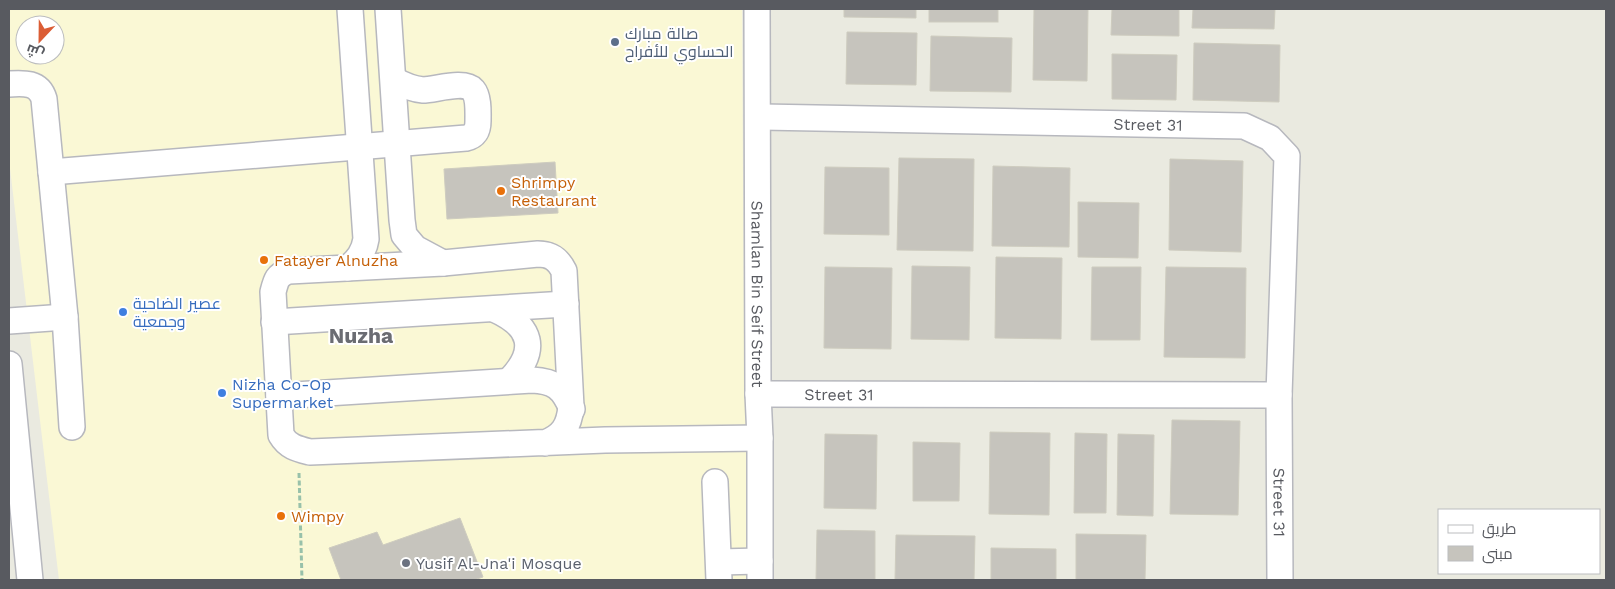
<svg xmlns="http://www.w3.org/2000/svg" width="1615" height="589" font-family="'Work Sans',Cairo,sans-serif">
	<rect width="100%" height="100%" fill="#eaeae0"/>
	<path fill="#faf8d5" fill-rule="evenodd" d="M9,9H742L744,348L754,543V580H59L9,160ZM25,25H55V55H25Z"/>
	<g fill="#c6c4bd" stroke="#ceccbf">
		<path d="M844,9H916V18L844,17Z"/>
		<rect x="929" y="9" width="69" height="13"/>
		<path d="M1034,9H1088L1087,81L1033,80Z"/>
		<path d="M1112,9H1179V36L1111,35Z"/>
		<path d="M1193,9H1275L1274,29L1192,28Z"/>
		<path d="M847,32L917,33L916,85L846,84Z"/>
		<path d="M931,36L1012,38L1011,92L930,91Z"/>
		<path d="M1194,43L1280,45L1279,102L1193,100Z"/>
		<path d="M1112,54L1177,55L1176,100L1112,99Z"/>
		<path d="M899,158L974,159L973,251L897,250Z"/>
		<path d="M1170,159L1243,161L1241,252L1169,250Z"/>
		<path d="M555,162L558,213L447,219L444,169Z"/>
		<path d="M993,166L1070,168L1069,247L992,246Z"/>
		<path d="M825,167L889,168V235L824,234Z"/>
		<path d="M1078,202L1139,203L1138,258L1078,257Z"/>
		<path d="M996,257L1062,258L1061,339L995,338Z"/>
		<path d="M912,266L970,267L969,340L911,339Z"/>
		<path d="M825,267L892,268L891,349L824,348Z"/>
		<path d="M1092,267H1141L1140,340H1091Z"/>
		<path d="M1166,267L1246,268L1245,358L1164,357Z"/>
		<path d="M1172,420L1240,421L1238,515L1170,514Z"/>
		<path d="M990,432L1050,433L1049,515L989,514Z"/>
		<path d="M1075,433L1107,434L1106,513H1074Z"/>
		<path d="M825,434L877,435L876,509L824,508Z"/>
		<path d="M1118,434L1154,435L1153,516L1117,515Z"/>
		<path d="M913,442L960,443L959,501H913Z"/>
		<path d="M460,518L483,577L474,580H341L329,548L377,532L383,545Z"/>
		<path d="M817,530L875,531V580H816Z"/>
		<path d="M1076,534L1146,535L1145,580H1076Z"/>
		<path d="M896,535L975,536L974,580H895Z"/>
		<path d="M991,548L1056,549V580H991Z"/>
	</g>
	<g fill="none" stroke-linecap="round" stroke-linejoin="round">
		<g stroke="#b7b8be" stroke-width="28">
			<g id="minor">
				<path d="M388,9L402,220L404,235L415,248L443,263"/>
				<path id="s1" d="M757,9L758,394L760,438V580"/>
				<path d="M9,84C24,83 39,82 44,99L65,317L72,427"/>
				<path id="s2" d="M758,117L1244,126L1270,138L1287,156L1279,395L1280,580"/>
				<path d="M51,172L466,138C475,136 478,130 478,121C478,113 479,97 473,90C464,80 435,90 423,90C412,89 403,85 394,80"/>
				<path d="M348,268C358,260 364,252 366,239L350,9"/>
				<path d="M494,309C532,326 539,350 509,381"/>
				<path d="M9,321L65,317"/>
				<path d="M274,322L566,304"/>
				<path d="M9,364L30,580"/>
				<path id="s3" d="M758,394L1279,395"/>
				<path d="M279,396L532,380C555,381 563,388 572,409"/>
				<path d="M545,443C563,436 569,426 571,407L564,271C558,259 551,254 538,254L443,263L289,271C277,275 276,280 273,292L281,435C288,447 298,449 310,452L605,440L760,438"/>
				<path d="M715,482L719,580"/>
				<path d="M719,562L760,561"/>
			</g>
		</g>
		<path stroke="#98c1aa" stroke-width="3" stroke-dasharray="5 2.5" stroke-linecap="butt" d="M299,473L302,580"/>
		<use href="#minor" stroke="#fff" stroke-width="25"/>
	</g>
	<circle fill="#5c6f8a" stroke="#fff" stroke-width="2" cx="615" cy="42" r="5"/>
	<g fill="#e8710a" stroke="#fff" stroke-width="2">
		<circle cx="501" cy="191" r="5"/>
		<circle cx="264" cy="260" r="5"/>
		<circle cx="281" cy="516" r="5"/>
	</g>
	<g fill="#3f7fe0" stroke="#fff" stroke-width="2">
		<circle cx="123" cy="312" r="5"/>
		<circle cx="222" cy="393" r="5"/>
	</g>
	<circle fill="#6b7280" stroke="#fff" stroke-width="2" cx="406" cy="563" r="5"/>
	<g text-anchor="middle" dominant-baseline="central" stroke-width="4" stroke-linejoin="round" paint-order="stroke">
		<g font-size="16" fill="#4e5e75" stroke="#fff" text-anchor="start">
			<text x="625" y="33">صالة مبارك<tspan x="625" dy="18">الحساوي للأفراح</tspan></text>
		</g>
		<g font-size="16" fill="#585a60" stroke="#fff">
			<text stroke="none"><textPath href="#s2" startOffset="390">Street 31</textPath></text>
			<text stroke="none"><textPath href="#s1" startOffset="285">Shamlan Bin Seif Street</textPath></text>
			<text stroke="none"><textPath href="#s3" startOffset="81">Street 31</textPath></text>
			<text stroke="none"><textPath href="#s2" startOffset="886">Street 31</textPath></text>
		</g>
		<g font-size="16" fill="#c56008" stroke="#fff" text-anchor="start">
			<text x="511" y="182">Shrimpy<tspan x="511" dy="18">Restaurant</tspan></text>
			<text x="274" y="260">Fatayer Alnuzha</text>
			<text x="291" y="516">Wimpy</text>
		</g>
		<g font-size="16" fill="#366cbe" stroke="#fff" text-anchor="start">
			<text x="133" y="303">عصير الضاحية<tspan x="133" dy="18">وجمعية</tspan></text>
			<text x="232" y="384">Nizha Co-Op<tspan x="232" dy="18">Supermarket</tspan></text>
		</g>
		<g font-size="16" fill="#5b616d" stroke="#fff" text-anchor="start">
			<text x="416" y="563">Yusif Al-Jna'i Mosque</text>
		</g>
		<g font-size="21" font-weight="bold" fill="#6a6c72" stroke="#fff">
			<text x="361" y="335">Nuzha</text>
		</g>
	</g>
	<rect width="1615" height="589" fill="none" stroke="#585a60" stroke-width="20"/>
	<rect x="1438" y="509" width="162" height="65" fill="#ffffff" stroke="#bcbdbf"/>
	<rect x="1448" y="525" width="25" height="8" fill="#ffffff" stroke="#bcbdbf"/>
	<text x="1482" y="534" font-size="15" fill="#585a60">طريق</text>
	<rect x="1448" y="546" width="25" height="15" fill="#c6c4bd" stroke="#bcbdbf"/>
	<text x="1482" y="559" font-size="15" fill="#585a60">مبنى</text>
	<g transform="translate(40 40) rotate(202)"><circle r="24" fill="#ffffff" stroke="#bcbdbf"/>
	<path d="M0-4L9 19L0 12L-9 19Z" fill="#db5d35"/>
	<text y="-8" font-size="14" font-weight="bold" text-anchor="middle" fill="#585a60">ش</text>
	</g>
</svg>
